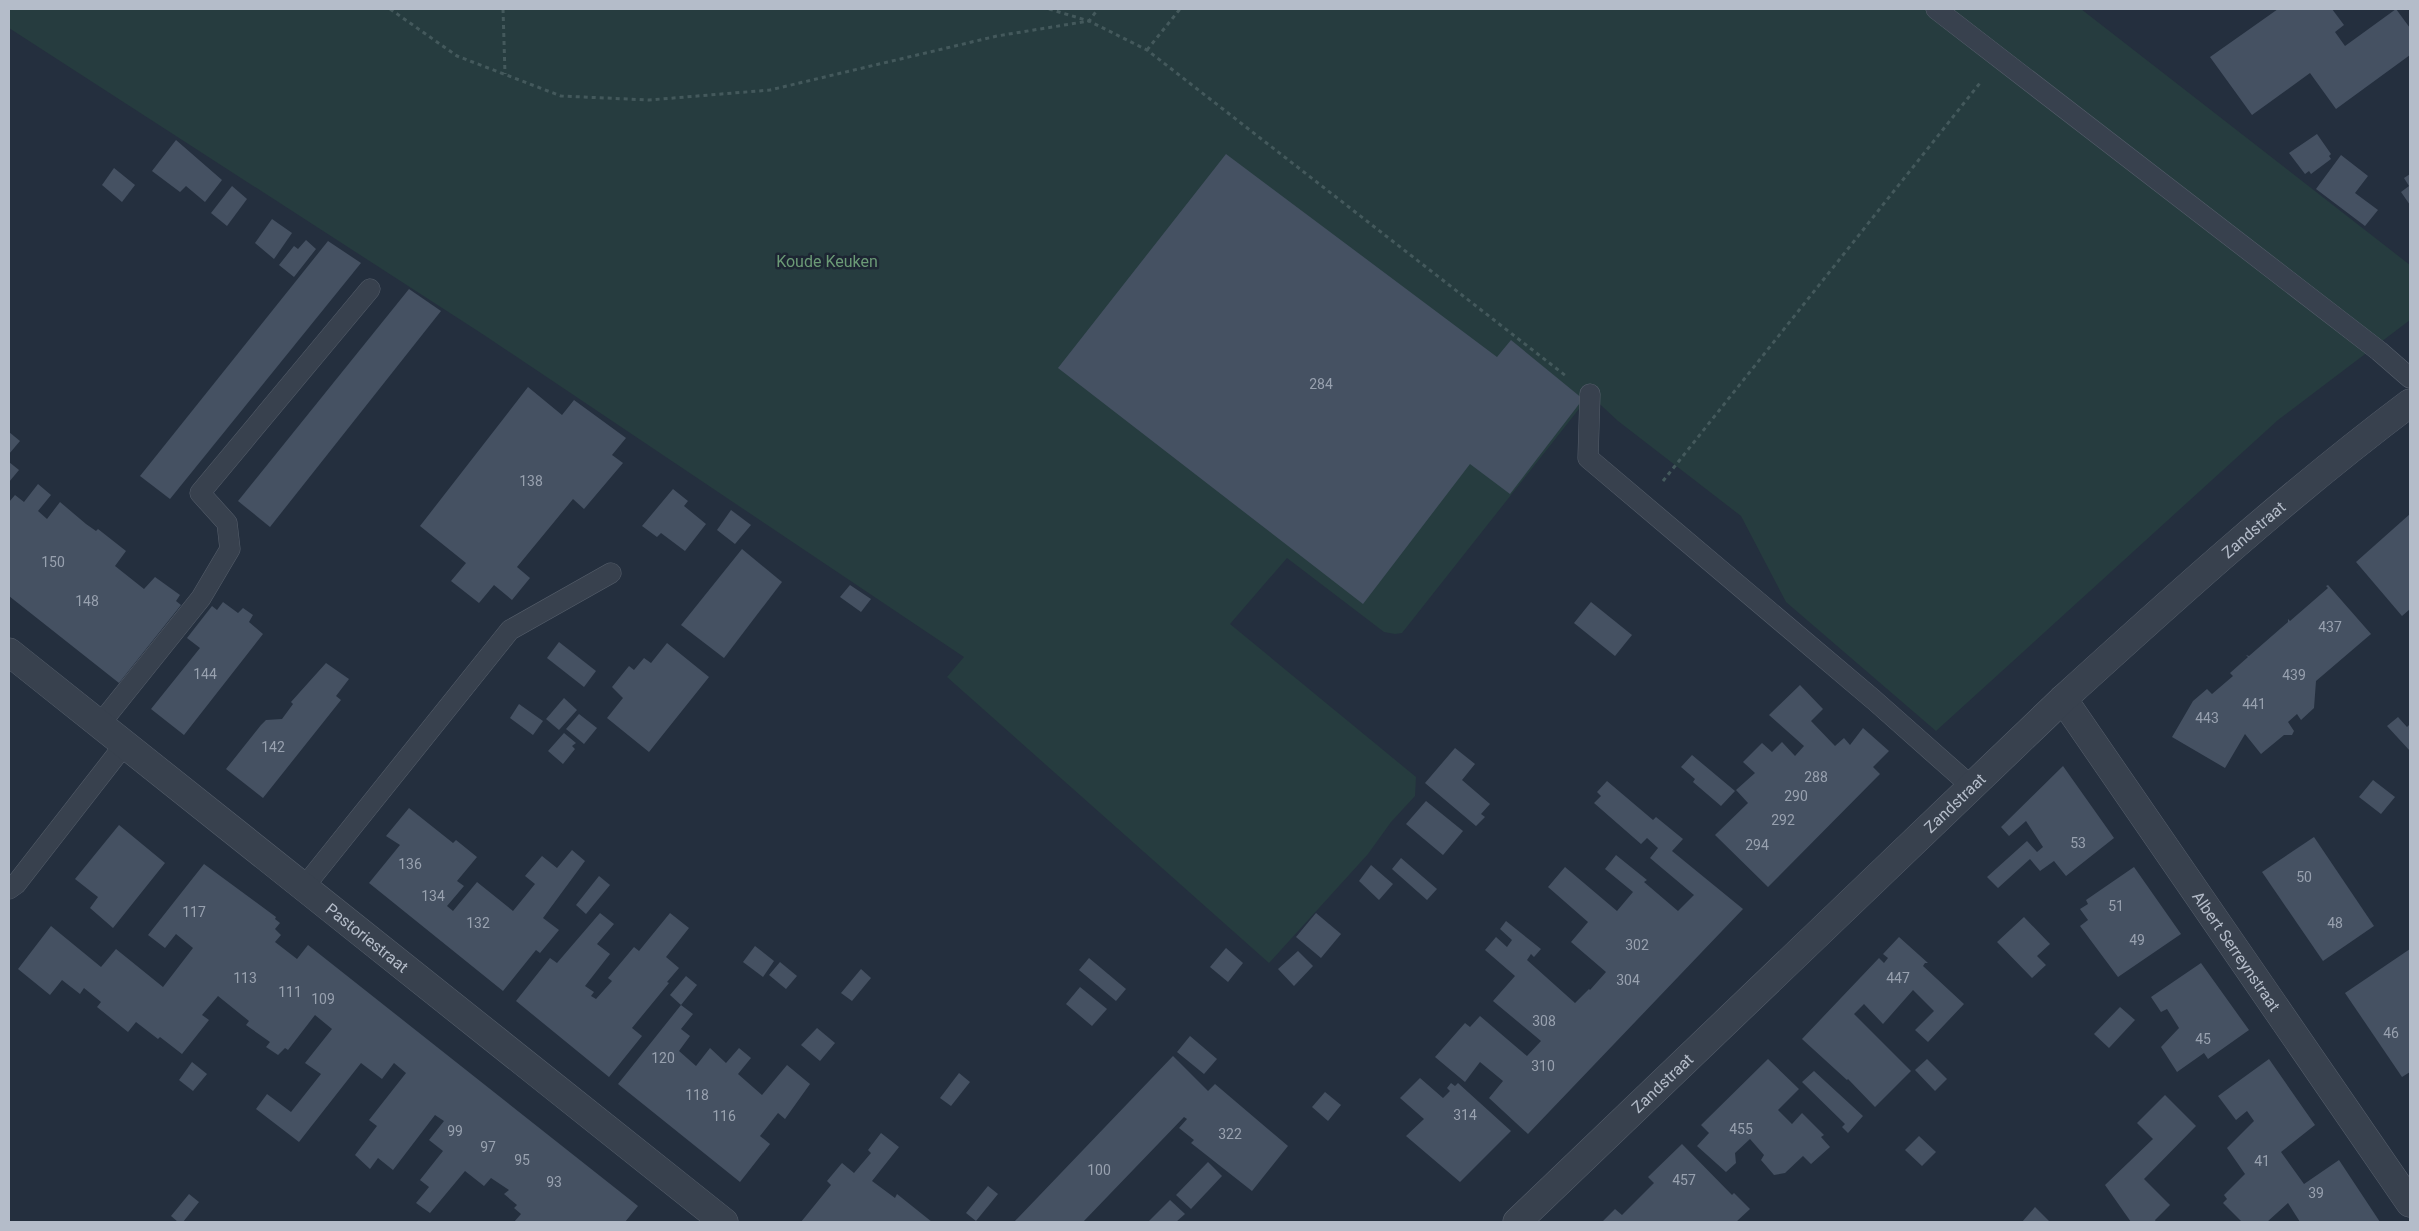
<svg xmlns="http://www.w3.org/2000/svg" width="2419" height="1231" font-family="Roboto,sans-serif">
	<rect width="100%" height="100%" fill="#242f3e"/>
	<path fill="#263c3f" d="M9,9H2081L2410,265V320L2278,420L1936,731L1786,602L1741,516L1618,421L1590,395L1402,633L1395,634L1384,632L1287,558L1230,624L1416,777L1415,796L1391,822L1368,854L1269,963L947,677L964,657L484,335L9,28Z"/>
	<g fill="#455162">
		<path d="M2278,9H2332L2344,25L2335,32L2345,46L2396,9L2410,28V55L2336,109L2310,73L2252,115L2210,57Z"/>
		<path d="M2317,134L2331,154L2329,156L2331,159L2311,174L2309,171L2305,174L2289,153Z"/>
		<path d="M176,140L222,180L205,202L186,186L180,192L152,171Z"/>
		<path d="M1226,154L1497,357L1511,340L1583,399L1510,494L1470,464L1363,604L1058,368Z"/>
		<path d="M2341,155L2368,176L2355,193L2378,210L2365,226L2316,189Z"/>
		<path d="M114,168L135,185L122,202L102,185Z"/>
		<path d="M2410,174V205L2401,192L2409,186L2404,178Z"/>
		<path d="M232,186L247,199L227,226L211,213Z"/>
		<path d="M272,219L292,233L274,259L255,243Z"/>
		<path d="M306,240L316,249L294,277L279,265L294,246L298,249Z"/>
		<path d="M328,241L361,263L170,499L140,476Z"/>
		<path d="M409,289L441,311L270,527L238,501Z"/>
		<path d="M528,387L562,415L574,400L626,438L612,455L623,463L584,509L573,499L517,567L530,578L512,600L494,585L479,603L451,581L466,563L420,526Z"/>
		<path d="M9,432L20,441L9,454Z"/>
		<path d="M9,462L19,470L9,482Z"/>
		<path d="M38,484L51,495L38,511L47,519L60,502L86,524L96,531L98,529L126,551L115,566L144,589L155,577L180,595L176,601L181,605L119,683L9,596V502L15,495L24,502Z"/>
		<path d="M673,489L688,501L684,506L706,524L685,551L661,533L657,537L642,526Z"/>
		<path d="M731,510L751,525L735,544L717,530Z"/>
		<path d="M2410,514V609L2402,616L2356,562Z"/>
		<path d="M742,549L782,582L724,658L681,625Z"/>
		<path d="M850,585L871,599L861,612L840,597Z"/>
		<path d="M2328,585L2371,634L2316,681L2314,708L2301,720L2297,714L2288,722L2294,731L2292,735H2284L2261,754L2245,734L2225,768L2172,737L2193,701L2207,689L2212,694L2233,676L2230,673L2248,657L2246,655L2249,656L2288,622V619L2290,621L2328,588L2326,586Z"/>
		<path d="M223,602L238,613L243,608L253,615L249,622L263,634L184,735L151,709L200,648L187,638L212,606L217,610Z"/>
		<path d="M1591,602L1632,635L1615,656L1574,623Z"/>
		<path d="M559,642L596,671L584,687L547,658Z"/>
		<path d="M667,643L709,677L649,752L607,718L623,698L612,687L629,666L634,670L644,658L651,663Z"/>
		<path d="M326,663L349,679L336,696L341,700L263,798L226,769L261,725L266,720L282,719L293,704L291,702Z"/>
		<path d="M1800,685L1823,709L1811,721L1835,746L1844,738L1850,745L1863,728L1889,751L1873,767L1880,774L1768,887L1715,835L1748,803L1736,790L1755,773L1743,762L1762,743L1772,752L1782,742L1795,756L1804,746L1769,715Z"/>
		<path d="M564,698L577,710L559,730L546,719Z"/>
		<path d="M519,704L543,721L533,735L510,718Z"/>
		<path d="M579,714L597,728L584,744L566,729Z"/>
		<path d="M2398,717L2407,727L2410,724V751L2387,726Z"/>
		<path d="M564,733L576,743L572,746L575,749L563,764L548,751Z"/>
		<path d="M1455,748L1475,764L1462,780L1490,804L1481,814L1485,817L1476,826L1425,783Z"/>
		<path d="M1692,755L1735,791L1721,806L1693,782L1695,779L1681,767Z"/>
		<path d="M2063,766L2114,838L2066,876L2054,861L2040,871L2030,859L1998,888L1987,877L2027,841L2037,852L2043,847L2026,821L2009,836L2001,827Z"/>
		<path d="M2373,780L2395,797L2381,814L2359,797Z"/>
		<path d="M1607,781L1653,820L1656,817L1683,839L1672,851L1743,909L1528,1134L1489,1098L1503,1081L1480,1062L1465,1082L1435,1057L1465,1023L1470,1027L1480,1016L1527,1056L1541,1041L1493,1001L1515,976L1485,950L1496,937L1507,947L1512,940L1500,929L1506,921L1541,949L1534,957L1531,954L1527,960L1575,1003L1589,989L1590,990L1606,972L1571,942L1588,922L1548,887L1565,867L1617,911L1633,892L1605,869L1616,855L1647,880L1644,882L1678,911L1694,895L1650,858L1658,848L1647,838L1641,844L1594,803L1601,796L1597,792Z"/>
		<path d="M1426,801L1463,831L1443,855L1406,824Z"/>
		<path d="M409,808L453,843L456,840L477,857L457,881L464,886L447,906L453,911L477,882L513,911L535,884L525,876L542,856L557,868L572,850L585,861L543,918L559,930L540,953L536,950L503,991L369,883L400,845L386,836Z"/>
		<path d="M119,825L165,863L113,928L90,908L98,897L75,879Z"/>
		<path d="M2314,837L2374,926L2323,961L2262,872Z"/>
		<path d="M1401,858L1437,889L1427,900L1392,869Z"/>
		<path d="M204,864L276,917L275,919L280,923L275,929L281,935L275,942L297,959L308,945L638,1206L625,1222H514L521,1214L514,1208L517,1205L504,1194L509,1190L491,1178L484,1186L465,1171L430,1213L416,1203L429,1187L420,1180L443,1151L429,1140L444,1121L435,1115L393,1170L378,1158L370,1169L355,1155L377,1126L369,1120L406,1073L394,1063L382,1079L361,1063L299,1142L256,1109L267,1094L291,1112L321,1074L305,1063L332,1029L315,1015L288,1050L285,1048L278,1055L266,1047L270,1042L246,1025L249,1021L218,996L202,1015L209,1020L182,1054L160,1037L158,1039L136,1022L128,1032L97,1007L101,1002L84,988L80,994L62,980L50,995L18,969L51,926L101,967L116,949L163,987L193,948L176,934L165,948L148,935Z"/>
		<path d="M1371,865L1393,884L1379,900L1359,881Z"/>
		<path d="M2134,867L2181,934L2118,977L2080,926L2088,920L2080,909L2088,904L2086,900Z"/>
		<path d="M599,876L610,885L586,914L576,905Z"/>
		<path d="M600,913L614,924L597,944L610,954L585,986L594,992L591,996L596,999L612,981L608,978L634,947L639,951L670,913L689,928L666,957L679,968L667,982L669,983L632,1028L642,1036L609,1077L516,1001L550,958L557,963Z"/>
		<path d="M1316,913L1341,934L1321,958L1296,937Z"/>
		<path d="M2024,917L2050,944L2037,956L2046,965L2032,978L1997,942Z"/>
		<path d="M1899,937L1928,963H1925L1923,966L1964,1004L1928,1042L1915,1030L1934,1011L1913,990L1883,1024L1864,1004L1854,1014L1911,1071L1875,1107L1848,1079L1847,1080L1802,1039L1879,958L1884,963L1888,958L1883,954Z"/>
		<path d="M755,946L774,961L763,977L743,962Z"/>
		<path d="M1226,948L1243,963L1228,982L1210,967Z"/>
		<path d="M2410,949V1072L2402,1077L2345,993Z"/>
		<path d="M1298,951L1313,966L1294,986L1278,969Z"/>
		<path d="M1089,958L1126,989L1116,1001L1079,970Z"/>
		<path d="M780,962L797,976L786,989L769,975Z"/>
		<path d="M2201,963L2249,1030L2208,1059L2204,1053L2177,1072L2161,1047L2179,1028L2167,1009L2161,1012L2151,997Z"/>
		<path d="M861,969L871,978L852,1001L841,993Z"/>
		<path d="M686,976L697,985L681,1005L670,995Z"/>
		<path d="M1080,987L1107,1009L1092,1026L1066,1004Z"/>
		<path d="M681,1005L693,1014L681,1029L690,1036L679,1051L696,1066L710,1048L726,1063L739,1048L751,1058L738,1074L762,1095L787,1065L810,1084L785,1119L778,1113L760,1136L770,1144L740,1182L618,1084Z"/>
		<path d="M2120,1007L2135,1020L2109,1048L2094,1034Z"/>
		<path d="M817,1028L835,1043L820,1061L801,1045Z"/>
		<path d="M1190,1036L1217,1059L1204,1074L1177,1052Z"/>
		<path d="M1173,1056L1208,1091L1215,1084L1288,1146L1252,1191L1191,1143L1194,1140L1179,1128L1187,1119L1184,1117L1083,1222H1014Z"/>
		<path d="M1768,1059L1799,1089L1778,1110L1792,1124L1802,1113L1824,1135L1821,1137L1830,1147L1811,1164L1803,1156L1785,1173L1774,1175L1761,1160L1764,1155L1750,1139L1735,1153L1736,1163L1726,1172L1697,1146L1709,1133L1701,1125Z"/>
		<path d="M1927,1059L1947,1079L1935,1091L1915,1070Z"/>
		<path d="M2269,1059L2315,1125L2281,1152L2304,1184L2339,1160L2380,1222H2300L2288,1203L2267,1222H2242L2223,1203L2227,1199L2224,1195L2245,1174L2227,1148L2254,1121L2247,1111L2236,1120L2218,1096Z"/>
		<path d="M192,1062L207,1074L193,1091L179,1080Z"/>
		<path d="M1814,1071L1863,1116L1848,1133L1842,1127L1845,1124L1802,1082Z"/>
		<path d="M959,1073L970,1082L951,1106L940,1098Z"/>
		<path d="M1420,1078L1443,1098L1450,1091L1447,1088L1451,1083L1455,1086L1458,1083L1511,1131L1460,1182L1406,1136L1424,1119L1400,1098Z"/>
		<path d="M1325,1092L1341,1105L1328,1121L1312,1107Z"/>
		<path d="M2165,1095L2196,1126L2144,1179L2170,1205L2155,1220L2156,1222H2131L2105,1185L2153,1139L2137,1123Z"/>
		<path d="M881,1133L899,1147L872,1181L895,1198L897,1194L932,1222H801L831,1185L827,1181L842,1163L854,1173L871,1153L868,1150Z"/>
		<path d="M1919,1136L1936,1152L1922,1166L1905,1150Z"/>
		<path d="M1682,1144L1732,1195L1734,1193L1750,1209L1736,1222H1602L1615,1209L1622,1215L1654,1183L1648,1177Z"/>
		<path d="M1208,1162L1222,1176L1191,1209L1176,1195Z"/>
		<path d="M988,1186L998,1194L976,1221L966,1213Z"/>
		<path d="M189,1194L199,1202L183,1222H178L171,1216Z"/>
		<path d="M1170,1200L1185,1214L1176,1222H1148Z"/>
		<path d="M2035,1207L2050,1222H2022Z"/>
	</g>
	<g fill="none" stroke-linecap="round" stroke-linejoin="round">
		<g stroke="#565f6c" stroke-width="21">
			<g id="lane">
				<path d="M1936,9L2379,351L2410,378"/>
				<path d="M1590,394L1588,458L1874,700L1971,786"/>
				<path d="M100,724L201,598L230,549L227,523L200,493L370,289"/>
				<path d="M304,887L510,630L611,573"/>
				<path d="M9,889L16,884L125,744"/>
			</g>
		</g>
		<g stroke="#565f6c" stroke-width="29">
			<g id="street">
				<path id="s1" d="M9,652L724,1222"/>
				<path id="s2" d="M2063,699L2410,1203"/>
				<path id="s3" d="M1517,1222L2063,699C2175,597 2289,494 2410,403"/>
			</g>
		</g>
		<g stroke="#44595c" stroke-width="3" stroke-dasharray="4 4" stroke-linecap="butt">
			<path d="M390,9L457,56L561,96L649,100L770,90L997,36L1089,21L1098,9"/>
			<path d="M503,9L505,74"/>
			<path d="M1049,9L1089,21L1147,50L1566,376"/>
			<path d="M1147,50L1180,9"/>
			<path d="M1663,481L1980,83"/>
		</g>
		<use href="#lane" stroke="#38414e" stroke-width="20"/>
		<use href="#street" stroke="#38414e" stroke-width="28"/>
	</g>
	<g text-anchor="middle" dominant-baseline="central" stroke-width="5" stroke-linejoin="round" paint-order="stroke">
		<g font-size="14" fill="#98a1af">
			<text x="1321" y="384">284</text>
			<text x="531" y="481">138</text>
			<text x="53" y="562">150</text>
			<text x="87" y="601">148</text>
			<text x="2330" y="627">437</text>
			<text x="205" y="674">144</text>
			<text x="2294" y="675">439</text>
			<text x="2254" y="704">441</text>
			<text x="2207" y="718">443</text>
			<text x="273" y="747">142</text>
			<text x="1816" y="777">288</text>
			<text x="1796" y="796">290</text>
			<text x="1783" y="820">292</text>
			<text x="2078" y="843">53</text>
			<text x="1757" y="845">294</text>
			<text x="410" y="864">136</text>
			<text x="2304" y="877">50</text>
			<text x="433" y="896">134</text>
			<text x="2116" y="906">51</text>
			<text x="194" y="912">117</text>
			<text x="478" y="923">132</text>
			<text x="2335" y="923">48</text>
			<text x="2137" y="940">49</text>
			<text x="1637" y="945">302</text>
			<text x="245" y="978">113</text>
			<text x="1898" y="978">447</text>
			<text x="1628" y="980">304</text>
			<text x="290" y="992">111</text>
			<text x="323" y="999">109</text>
			<text x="1544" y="1021">308</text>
			<text x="2391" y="1033">46</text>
			<text x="2203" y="1039">45</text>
			<text x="663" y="1058">120</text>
			<text x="1543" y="1066">310</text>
			<text x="697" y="1095">118</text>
			<text x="1465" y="1115">314</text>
			<text x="724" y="1116">116</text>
			<text x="1741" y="1129">455</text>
			<text x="455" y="1131">99</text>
			<text x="1230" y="1134">322</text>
			<text x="488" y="1147">97</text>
			<text x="522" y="1160">95</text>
			<text x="2262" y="1161">41</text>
			<text x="1099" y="1170">100</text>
			<text x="1684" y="1180">457</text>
			<text x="554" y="1182">93</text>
			<text x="2316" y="1193">39</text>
		</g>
		<g font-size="16" fill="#6b9a76" stroke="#1d2633">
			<text x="827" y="261">Koude Keuken</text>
		</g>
		<g font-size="16" fill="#b4bcc9" stroke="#1d2633">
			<text stroke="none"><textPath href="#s3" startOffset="1011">Zandstraat</textPath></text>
			<text stroke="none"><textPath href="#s3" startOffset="606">Zandstraat</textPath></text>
			<text stroke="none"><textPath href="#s1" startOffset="458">Pastoriestraat</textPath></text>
			<text stroke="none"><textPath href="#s2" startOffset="306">Albert Serreynstraat</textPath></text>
			<text stroke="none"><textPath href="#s3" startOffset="201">Zandstraat</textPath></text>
		</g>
	</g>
	<rect width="2419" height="1231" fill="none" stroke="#b4bcc9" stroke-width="20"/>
</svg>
